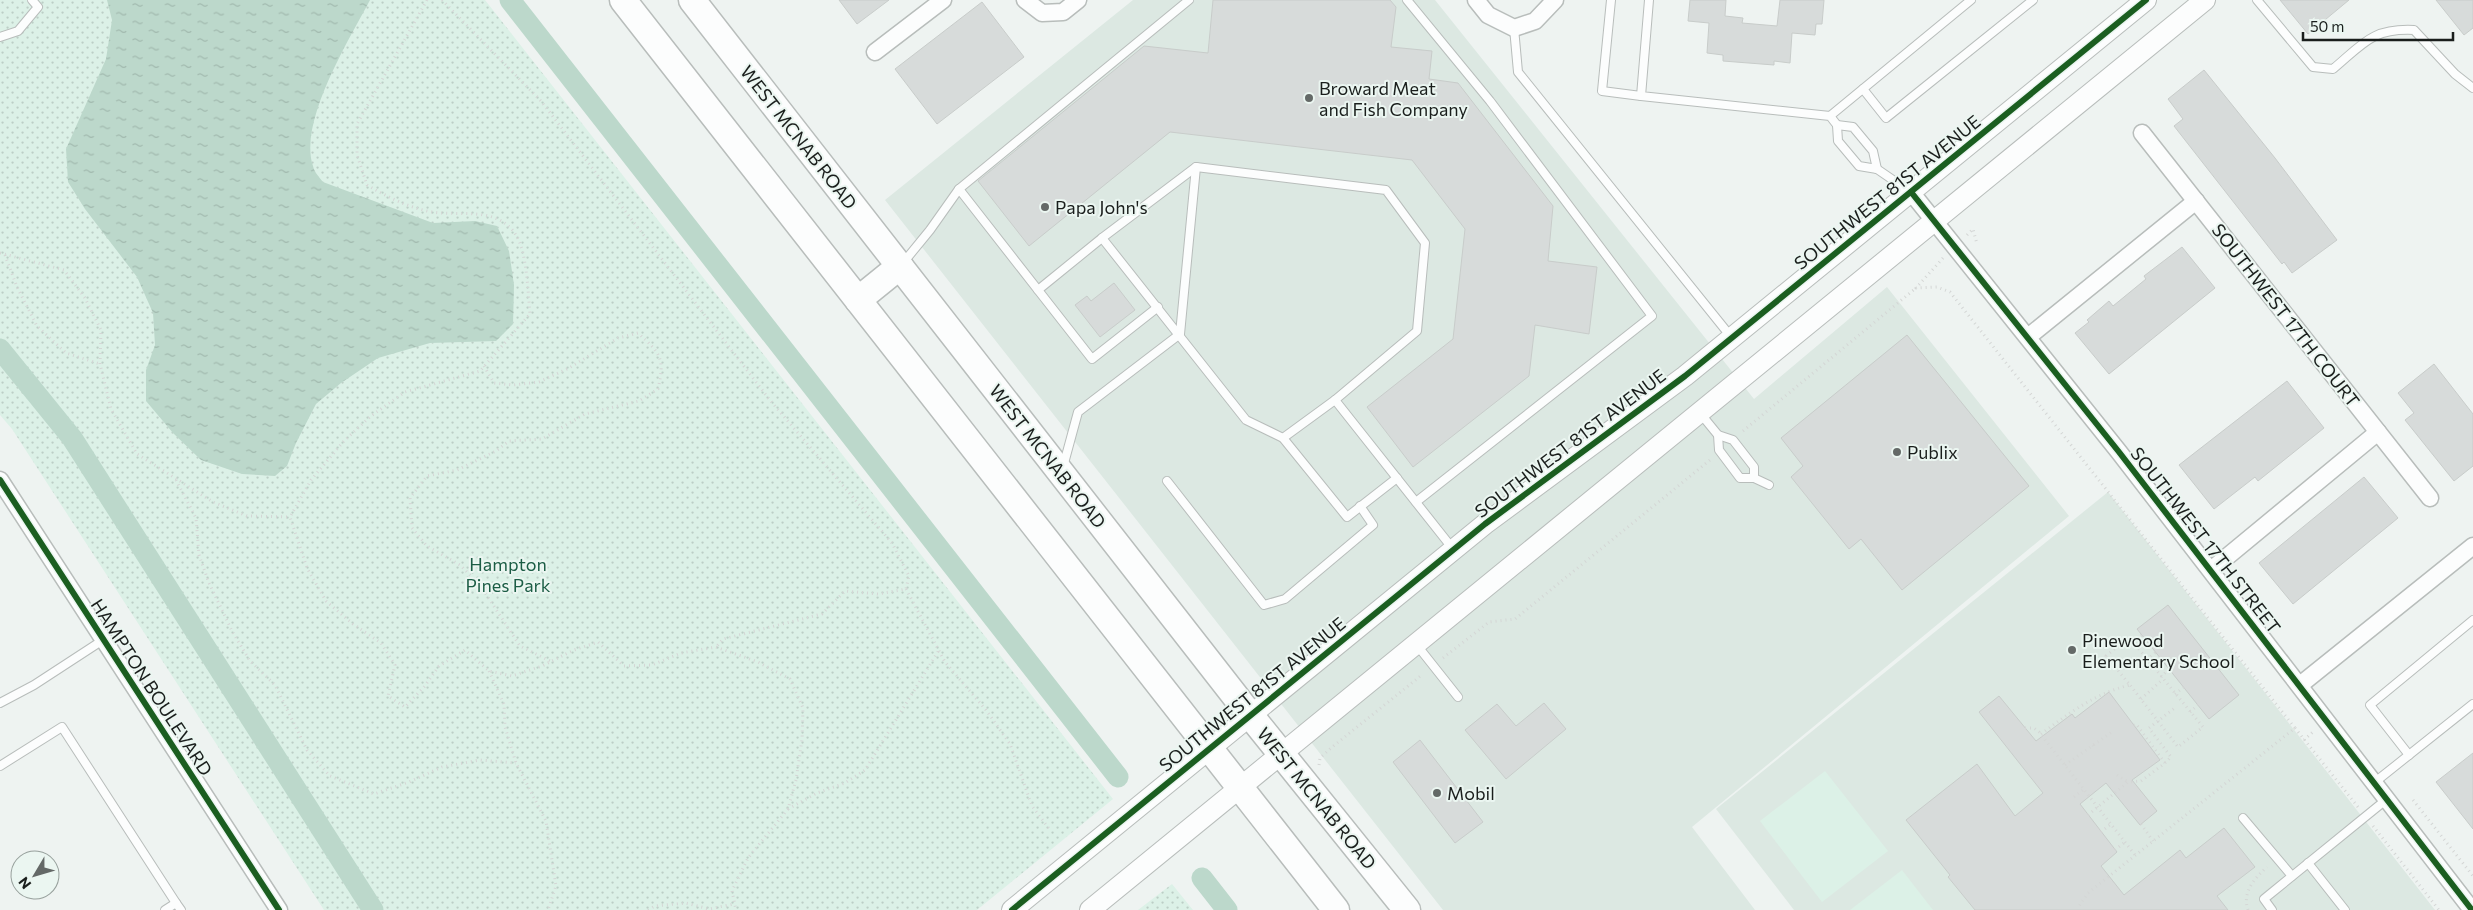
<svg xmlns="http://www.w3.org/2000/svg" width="2473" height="910" font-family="Commissioner,sans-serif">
	<defs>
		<pattern id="grass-dots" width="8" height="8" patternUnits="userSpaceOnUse" patternTransform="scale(1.25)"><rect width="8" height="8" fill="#dcf1e7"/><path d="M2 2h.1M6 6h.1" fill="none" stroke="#bccec6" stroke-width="1.8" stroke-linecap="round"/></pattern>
		<pattern id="water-ripples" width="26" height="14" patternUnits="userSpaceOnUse" patternTransform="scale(1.25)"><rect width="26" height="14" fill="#bcd8cb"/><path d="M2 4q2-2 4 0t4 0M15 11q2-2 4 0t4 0" fill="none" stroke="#a1b9ae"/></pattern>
	</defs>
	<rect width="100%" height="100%" fill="#eef3f1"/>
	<g fill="#dce8e2">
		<path d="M1133,0H1435L1754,399L1887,287L2069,516L1692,827L1755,910H1443L885,200Z"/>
		<path d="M2108,492L2435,910H1794L1716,809Z"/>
	</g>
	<g fill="url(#grass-dots)">
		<path d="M0,0H485L1113,799L977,910H324L12,429L0,415Z"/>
		<path d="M1172,884L1193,910H1138Z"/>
	</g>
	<g fill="#dcf1e7">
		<path d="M1825,771L1888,851L1822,902L1760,821Z"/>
		<path d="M1902,870L1933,910H1850Z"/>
	</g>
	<path fill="url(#water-ripples)" d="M107,0H370C349,40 298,122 313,166C314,172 320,178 323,182L433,223L475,221L497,226L509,251L514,285L513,324L496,341L430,343L378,358L341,383L316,404L296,443L287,466L275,476L242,474L201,460L173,433L146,401V370L155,345L153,313L137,277L85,209L68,182L66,149L106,59L112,20Z"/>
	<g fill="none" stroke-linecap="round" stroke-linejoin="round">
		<g stroke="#bcd8cb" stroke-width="21">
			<path d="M510,0L1118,777"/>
			<path d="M0,349L72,438L373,910"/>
			<path d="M1202,878L1227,910"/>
		</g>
	</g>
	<g fill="#d7dbda" stroke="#c8ccca">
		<path d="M839,0H889L857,24Z"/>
		<path d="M1213,0H1390L1396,7L1391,47L1432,51L1429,79L1458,83L1553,206L1548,261L1597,267L1589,334L1535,325L1529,376L1413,467L1367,407L1453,339L1465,229L1412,160L1170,132L1029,246L978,181L1144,46L1208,53Z"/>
		<path d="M1690,0H1726L1725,16L1743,18L1742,23L1777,26L1780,0H1824L1822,24H1816L1815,35L1792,33L1790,63L1774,61V65L1723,61V55L1707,53L1709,23L1688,21Z"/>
		<path d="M2280,0H2349L2308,34Z"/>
		<path d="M2436,0H2473V28L2464,35Z"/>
		<path d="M982,2L1024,57L937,124L895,69Z"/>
		<path d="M2204,70L2275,158L2337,240L2292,273L2284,262L2282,264L2174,126L2183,119L2168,99Z"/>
		<path d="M2182,247L2215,288L2109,374L2075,333L2089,322L2087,320L2109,301L2113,306L2146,279L2144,276Z"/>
		<path d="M1114,283L1135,310L1100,337L1075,305L1087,296L1091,301Z"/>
		<path d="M1907,335L2029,486L1902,590L1861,539L1849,549L1791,477L1803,466L1781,438Z"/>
		<path d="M2434,364L2473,414V466L2454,481L2405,420L2414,413L2398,393Z"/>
		<path d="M2287,381L2324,428L2258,481L2255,477L2214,509L2179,465Z"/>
		<path d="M2364,477L2398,518L2293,604L2259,563Z"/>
		<path d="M2168,605L2239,695L2209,719L2137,629Z"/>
		<path d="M2109,692L2160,760L2132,780L2157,811L2140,825L2106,783L2080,804L2117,852L2101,866L2124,895L2180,850L2186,858L2224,828L2255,867L2217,896L2228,910H1975L1948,877L1950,875L1906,820L1977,764L2015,816L2043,793L1979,712L1999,696L2036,741L2072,714L2075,718Z"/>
		<path d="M1544,703L1566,729L1506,779L1465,730L1497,704L1516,726Z"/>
		<path d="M1420,740L1483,822L1455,843L1393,762Z"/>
		<path d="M2473,753V829L2436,782Z"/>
	</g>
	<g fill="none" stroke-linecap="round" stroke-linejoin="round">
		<g stroke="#b8bdbb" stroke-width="10">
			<g id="service">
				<path d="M1407,0L1490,101L1652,316L1416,502"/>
				<path d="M1611,0L1602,91L1641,96"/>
				<path d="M1649,0L1641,96L1830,116L1837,125L1838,141L1859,166L1877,169L1909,191"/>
				<path d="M2257,0L2313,67L2333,69C2363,44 2372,28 2414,30L2455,74L2473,88"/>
				<path d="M1514,28L1518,72L1732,338"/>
				<path d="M0,37L18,31L38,7L32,0"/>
				<path d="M1863,89L1886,118L2033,0"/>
				<path d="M1830,116L1971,0"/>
				<path d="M1837,125L1853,127L1873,151L1877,169"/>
				<path d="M959,189L1038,290L1102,238L1196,167L1386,190L1425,243L1417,331L1335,400L1283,438"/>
				<path d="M1102,238L1246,420L1283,438L1347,517L1397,478"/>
				<path d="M903,263L930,230L959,189L1189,0"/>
				<path d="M1038,290L1092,359L1158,307"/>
				<path d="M1335,400L1453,549"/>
				<path d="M1700,413L1718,435L1733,440L1754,467V478"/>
				<path d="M1718,435L1719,450L1740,478H1754L1769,485"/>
				<path d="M1063,467L1078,412L1180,334L1196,167"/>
				<path d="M1167,481L1264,605L1285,599L1373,525L1360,506"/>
				<path d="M1416,644L1458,697"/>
				<path d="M0,703L34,685L103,640"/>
				<path d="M2409,755L2370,705L2473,620"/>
				<path d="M0,766L62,727L176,903"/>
				<path d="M2375,782L2473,704"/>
				<path d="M2243,818L2292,876"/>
				<path d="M2308,863L2345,910"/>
				<path d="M165,910L176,903L181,910"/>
				<path d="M2272,910L2264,899L2387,799"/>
			</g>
		</g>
		<g stroke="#b8bdbb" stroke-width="19">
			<g id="minor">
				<path d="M1025,0L1042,13L1063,12L1078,0"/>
				<path d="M1476,0L1488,15L1514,28L1535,21L1555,0"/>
				<path d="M875,52L943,0"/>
				<path d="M2142,133L2430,498"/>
				<path d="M1911,192L2119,452L2472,910"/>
				<path d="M2028,337L2196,201"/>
				<path d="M0,480L279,910"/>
				<path d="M2211,570L2378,432"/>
				<path d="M2300,685L2473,546"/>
			</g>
		</g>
		<g stroke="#b8bdbb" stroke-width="22">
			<g id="tertiary">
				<path d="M1012,910L1485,524L1685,376L2146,0"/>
				<path d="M1090,910L2205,0"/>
			</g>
		</g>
		<g stroke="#b8bdbb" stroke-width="29">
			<g id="primary">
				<path d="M623,0L1336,910"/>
				<path d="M692,0L1250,715L1407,910"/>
				<path d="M858,300L900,266"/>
			</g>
		</g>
		<g stroke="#d4d6d5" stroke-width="3" stroke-dasharray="1 4" stroke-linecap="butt">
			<path d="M427,0L357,124V155L367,185C386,196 405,206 427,211C457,218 496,204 516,235C527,252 528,294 530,314L480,371L405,392L371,416L344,441L311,480L290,517L307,568L326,601L353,624L381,643L395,665L388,696L405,707L424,687L439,666L465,650L489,671L512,676L542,666L574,650L598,642L624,666L652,665L681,653L716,647L758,662L790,679L803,708L802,740L796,780L788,809L748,858L732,891L736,910"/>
			<path d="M442,0L541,101L769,399L892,543L909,576L906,589L878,594L845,591L822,614L723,639L716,647"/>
			<path d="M1967,235L1973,229L1977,244"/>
			<path d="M0,253L64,270L85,298L101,330L100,364L111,409L137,454L213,502L247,516L290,517"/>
			<path d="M5,255L17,287L37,326L66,353L100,364"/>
			<path d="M1943,258L1916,288L1937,287L1950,292L2295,728L2088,893L2079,906"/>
			<path d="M484,366L494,383L513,385L539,382L569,368L618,338L638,333C661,354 665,358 658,389L639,401L585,414L542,439L509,441L496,451L457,470L427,476L410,498L412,528L427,546L460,565L480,585L520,646L550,661"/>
			<path d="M1743,431L1916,288"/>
			<path d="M176,480L196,518L199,555L209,583L232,631L250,661L275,685L307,750L330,776L374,794L409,782L442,767L480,760L516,763"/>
			<path d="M906,589L945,662L986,710L1010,744L1032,806L1050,830"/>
			<path d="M2133,642L2142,635"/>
			<path d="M1443,658L1489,622L1515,619L1710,460"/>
			<path d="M2147,660L2156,652"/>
			<path d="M489,671L504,704L505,727L516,763L546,821L556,886L548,910"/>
			<path d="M2161,677L2169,669"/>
			<path d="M2175,694L2184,687"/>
			<path d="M2141,699L2163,679"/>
			<path d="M2190,712L2198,705"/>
			<path d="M2025,728H2034L2039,732L2135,855"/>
			<path d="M2295,728L2358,807"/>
			<path d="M2041,734C2069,713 2096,693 2130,685L2106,656L2129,637L2203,727L2178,747L2130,685"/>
			<path d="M2304,740L2314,731"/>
			<path d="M2093,745L2096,749"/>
			<path d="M2165,763L2171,757L2149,728L2176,707"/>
			<path d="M1319,765L1320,758L1331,748L1423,674"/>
			<path d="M2065,765L2112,732"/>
			<path d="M2117,775L2128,782"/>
			<path d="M2074,797L2084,789"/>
			<path d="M2413,800L2473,876"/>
			<path d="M788,809L817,793L845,783L865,770L939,650"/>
			<path d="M2088,815L2128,782L2141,781L2165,763L2136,724L2134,725"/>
			<path d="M2141,824L2153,841"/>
			<path d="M2373,826L2439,910"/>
			<path d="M2101,832L2111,824"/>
			<path d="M2115,850L2125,842"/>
			<path d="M648,910L655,906L686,903L709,909L734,904"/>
			<path d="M2248,910C2242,892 2254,879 2267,867"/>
		</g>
		<use href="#service" stroke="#fcfdfd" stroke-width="8"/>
		<use href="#minor" stroke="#fcfdfd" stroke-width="16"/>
		<use href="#tertiary" stroke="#fcfdfd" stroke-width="20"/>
		<use href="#primary" stroke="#fcfdfd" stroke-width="26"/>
		<g stroke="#ebf6f1" stroke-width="9">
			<g id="cycleway">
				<path d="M1911,192L2119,452L2472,910"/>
				<path d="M0,480L279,910"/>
				<path d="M1012,910L1485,524L1685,376L2146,0"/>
			</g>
		</g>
		<use href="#cycleway" stroke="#1b5e20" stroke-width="6"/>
	</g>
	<g fill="#646967" stroke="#ebf6f1" stroke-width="2">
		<circle cx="1309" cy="98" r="5"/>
		<circle cx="1045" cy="207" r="5"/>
		<circle cx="1897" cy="452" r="5"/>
		<circle cx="2072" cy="650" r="5"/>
		<circle cx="1437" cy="793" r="5"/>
	</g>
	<g text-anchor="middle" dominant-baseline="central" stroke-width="4" stroke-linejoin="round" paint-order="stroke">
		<g font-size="18" fill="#1a1e1c" stroke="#ebf6f1" text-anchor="start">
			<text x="1319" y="88">Broward Meat<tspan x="1319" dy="21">and Fish Company</tspan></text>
			<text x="1055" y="207">Papa John's</text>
			<text x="1907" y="452">Publix</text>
			<text x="2082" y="640">Pinewood<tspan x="2082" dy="21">Elementary School</tspan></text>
			<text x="1447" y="793">Mobil</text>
		</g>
		<g font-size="18" fill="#1a1e1c" stroke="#ebf6f1">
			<text transform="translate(799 137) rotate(52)">WEST MCNAB ROAD</text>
			<text transform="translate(1887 192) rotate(-39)">SOUTHWEST 81ST AVENUE</text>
			<text transform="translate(2286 315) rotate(52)">SOUTHWEST 17TH COURT</text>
			<text transform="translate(1570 443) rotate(-37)">SOUTHWEST 81ST AVENUE</text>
			<text transform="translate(1048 456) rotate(52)">WEST MCNAB ROAD</text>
			<text transform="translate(2206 540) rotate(52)">SOUTHWEST 17TH STREET</text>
			<text transform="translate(152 687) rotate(57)">HAMPTON BOULEVARD</text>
			<text transform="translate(1252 694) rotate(-39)">SOUTHWEST 81ST AVENUE</text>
			<text transform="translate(1317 798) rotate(51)">WEST MCNAB ROAD</text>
		</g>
		<g font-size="18" fill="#1c5d45" stroke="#ebf6f1">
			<text x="508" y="564">Hampton<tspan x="508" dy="21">Pines Park</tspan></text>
		</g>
	</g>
	<g transform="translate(35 875) rotate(232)"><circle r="24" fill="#ebf6f1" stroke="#97a09c"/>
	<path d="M0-4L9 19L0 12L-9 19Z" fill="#646967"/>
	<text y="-8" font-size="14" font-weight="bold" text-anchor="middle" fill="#1a1e1c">N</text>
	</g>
	<path d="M2303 32v8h150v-8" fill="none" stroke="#1a1e1c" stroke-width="2.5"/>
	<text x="2310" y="32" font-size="15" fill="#1a1e1c" stroke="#ebf6f1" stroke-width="4" paint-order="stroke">50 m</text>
</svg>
